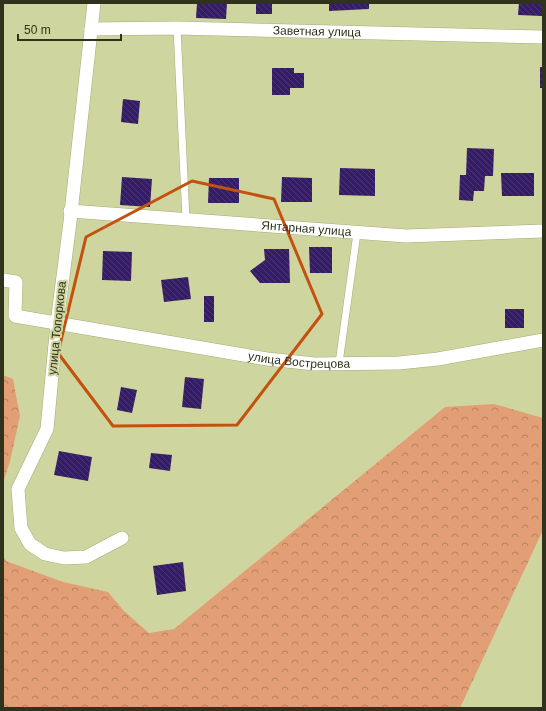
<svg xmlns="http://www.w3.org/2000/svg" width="546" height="711" font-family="Helvetica,sans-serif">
	<defs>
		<pattern id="forest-crowns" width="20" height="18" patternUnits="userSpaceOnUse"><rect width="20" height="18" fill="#e29f75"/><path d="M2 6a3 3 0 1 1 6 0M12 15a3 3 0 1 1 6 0" fill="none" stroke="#b8825f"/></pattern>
		<pattern id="building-back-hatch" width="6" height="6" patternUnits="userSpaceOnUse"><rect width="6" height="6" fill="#351d65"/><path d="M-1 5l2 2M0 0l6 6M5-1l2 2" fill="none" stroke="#4a3672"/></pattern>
	</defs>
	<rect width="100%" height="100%" fill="#cfd59e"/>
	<g fill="url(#forest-crowns)">
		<path d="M3,375L13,379L20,416L10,461L3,483Z"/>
		<path d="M494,404L543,418V530L460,708H3V556L6,561L63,582L108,592L124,611L149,633L174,629L445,407Z"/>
	</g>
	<g fill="url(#building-back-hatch)">
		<path d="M197,3H227L226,19L196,18Z"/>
		<rect x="256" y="3" width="16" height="11"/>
		<path d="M329,3H369V9L329,11Z"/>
		<path d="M519,3H542V16L518,15Z"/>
		<rect x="540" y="67" width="3" height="21"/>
		<path d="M272,68H294V73H304V88H290V95H272Z"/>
		<path d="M123,99L140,101L138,124L121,122Z"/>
		<path d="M467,148L494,149L493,176H485L484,191H474L473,201L459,200L460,175H466Z"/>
		<path d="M340,168L375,169V196L339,195Z"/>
		<path d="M501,173H534V196H502Z"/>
		<path d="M122,177L152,179L150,207L120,205Z"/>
		<path d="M282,177L312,178V202H281Z"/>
		<path d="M209,178H239V203H208Z"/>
		<path d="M309,247H332V273H310Z"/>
		<path d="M264,249H289L290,283H260L250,271L265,260Z"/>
		<path d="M103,251L132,252L131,281L102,280Z"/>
		<path d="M188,277L191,299L164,302L161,280Z"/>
		<rect x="204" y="296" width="10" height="26"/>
		<rect x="505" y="309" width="19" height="19"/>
		<path d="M185,377L204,379L201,409L182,407Z"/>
		<path d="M121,387L137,390L132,413L117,410Z"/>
		<path d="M59,451L92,457L88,481L54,475Z"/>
		<path d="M151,453L172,455L170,471L149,468Z"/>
		<path d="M183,562L186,591L157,595L153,566Z"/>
	</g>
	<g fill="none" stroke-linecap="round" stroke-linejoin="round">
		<g stroke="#a6ab75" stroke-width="8">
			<g id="lane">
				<path d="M177,28L186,220"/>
				<path d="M339,363L357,233"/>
			</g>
		</g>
		<g stroke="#a6ab75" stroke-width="14">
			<g id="street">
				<path d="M94,3L70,222L57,323L47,429L18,489L21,528L30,544L45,554L64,558L86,557L122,538"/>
				<path id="s1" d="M91,29L177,28L543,37"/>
				<path id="s2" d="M70,211L406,236L543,231"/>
				<path id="s3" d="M3,280L16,282L15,316L267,359L315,364L399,363L438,359L543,340"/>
			</g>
		</g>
		<use href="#lane" stroke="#fff" stroke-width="7"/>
		<use href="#street" stroke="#fff" stroke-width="13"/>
	</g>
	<path fill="none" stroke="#c3510f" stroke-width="3" stroke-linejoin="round" d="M192,181L274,199L322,314L237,425L113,426L58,353L86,237Z"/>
	<g text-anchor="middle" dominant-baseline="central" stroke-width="4" stroke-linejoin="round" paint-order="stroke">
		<g font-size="12" fill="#30321c" stroke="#cfd59e">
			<text stroke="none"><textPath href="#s1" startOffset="226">Заветная улица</textPath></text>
			<text stroke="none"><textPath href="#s2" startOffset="237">Янтарная улица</textPath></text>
			<text transform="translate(57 328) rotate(-84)">улица Топоркова</text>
			<text stroke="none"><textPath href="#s3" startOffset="335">улица Вострецова</textPath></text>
		</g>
	</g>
	<rect width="546" height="711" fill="none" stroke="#30321c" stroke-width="8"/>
	<path d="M18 34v6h103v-6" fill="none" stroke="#30321c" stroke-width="2"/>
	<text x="24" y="34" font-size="12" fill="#30321c" stroke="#cfd59e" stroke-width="3" paint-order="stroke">50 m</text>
</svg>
